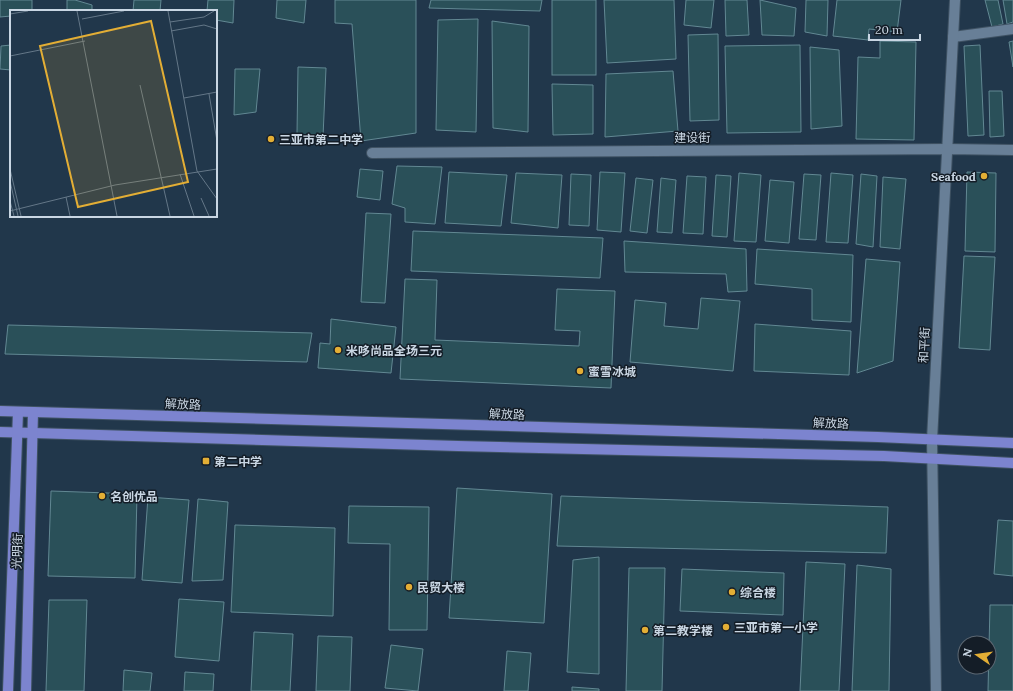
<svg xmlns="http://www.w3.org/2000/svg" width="1013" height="691" font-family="Lora,'Noto Sans SC',serif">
	<rect width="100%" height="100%" fill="#21374b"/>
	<g fill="#2a5059" stroke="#628893">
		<path d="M0,0H32V11H11V16L0,17Z"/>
		<path d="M67,0H75L92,5V11H67Z"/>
		<path d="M134,0H161L160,11H133Z"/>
		<path d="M208,0H234L233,23L216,20V11H207Z"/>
		<path d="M277,0H306L304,23L276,18Z"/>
		<path d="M335,0H416V133L361,141L352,24L335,23Z"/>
		<path d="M431,0H542L540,11L429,8Z"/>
		<rect x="552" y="0" width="44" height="75"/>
		<path d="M604,0H674L676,59L607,63Z"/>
		<path d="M686,0H714L711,28L684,25Z"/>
		<path d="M725,0H747L749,35L726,36Z"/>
		<path d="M760,0L796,8L794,36L762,35Z"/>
		<path d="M806,0H828L827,36L805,32Z"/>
		<path d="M837,0H901L897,32L869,29L868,40L833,36Z"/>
		<path d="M985,0H998L1003,24L992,27Z"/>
		<path d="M1003,0H1013V22L1007,24Z"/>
		<path d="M478,19L476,132L436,130L438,20Z"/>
		<path d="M492,21L529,26L528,132L493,128Z"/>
		<path d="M718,34L719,120L690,121L688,35Z"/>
		<path d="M880,41L916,42L914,140L856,139L858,57L880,58Z"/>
		<path d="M1013,41V67L1009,42Z"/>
		<path d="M11,45V70L0,69L1,46Z"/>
		<path d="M800,45L801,132L727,133L725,46Z"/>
		<path d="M980,45L984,135L968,136L964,46Z"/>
		<path d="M810,47L839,50L842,126L811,129Z"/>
		<path d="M298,67L326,68L323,137L297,134Z"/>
		<path d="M235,69H260L256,112L234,115Z"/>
		<path d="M673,71L678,131L605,137L606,74Z"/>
		<path d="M552,84L593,85V134L553,135Z"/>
		<path d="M989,91H1002L1004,136L990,137Z"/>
		<path d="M397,166L442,167L435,224L405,222V208L392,204Z"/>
		<path d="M360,169L383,171L380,200L357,197Z"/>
		<path d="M449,172L507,175L501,226L445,223Z"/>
		<path d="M600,172L625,173L621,232L597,230Z"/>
		<path d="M967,172L996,173L995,252L965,251Z"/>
		<path d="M516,173L562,175L558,228L511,223Z"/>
		<path d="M739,173L761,175L756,242L734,241Z"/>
		<path d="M831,173L853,175L848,243L826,242Z"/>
		<path d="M571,174L591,175L589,226L569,225Z"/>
		<path d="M804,174L821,175L816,240L799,239Z"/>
		<path d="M861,174L877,176L873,247L856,244Z"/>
		<path d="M716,175L731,176L727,237L712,236Z"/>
		<path d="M687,176L706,177L703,234L683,233Z"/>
		<path d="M883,177L906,179L900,249L880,247Z"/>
		<path d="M636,178L653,180L647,233L630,231Z"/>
		<path d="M661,178L676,180L672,233L657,232Z"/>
		<path d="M770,180L794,182L789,243L765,241Z"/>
		<path d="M366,213L391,214L385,303L361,302Z"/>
		<path d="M413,231L603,238L600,278L411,271Z"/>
		<path d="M624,241L746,249L747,291L728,292L726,274L625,272Z"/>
		<path d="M757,249L853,255L851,322L812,320V289L755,284Z"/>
		<path d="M964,256L995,257L990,350L959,348Z"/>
		<path d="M866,259L900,262L893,361L857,373Z"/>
		<path d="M405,279L437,280L435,340L579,346L580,331L555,330L557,289L615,291L611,388L400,379Z"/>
		<path d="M701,298L740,301L733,371L630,362L635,300L666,303L664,326L698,329Z"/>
		<path d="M331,319L396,327L391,373L318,368L320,343L330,344Z"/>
		<path d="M755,324L851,331L849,375L754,371Z"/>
		<path d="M8,325L312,333L307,362L5,354Z"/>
		<path d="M457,488L552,494L544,623L449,618Z"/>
		<path d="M51,491L137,494L135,578L48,576Z"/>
		<path d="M561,496L888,507L886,553L557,546Z"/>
		<path d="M148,497L189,500L182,583L142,580Z"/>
		<path d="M198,499L228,502L223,580L192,581Z"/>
		<path d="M349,506L429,507L427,630H389L390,544L348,543Z"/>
		<path d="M998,520L1013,521V576L994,574Z"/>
		<path d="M235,525L335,528L333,616L231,612Z"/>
		<path d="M599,557V674L567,672L573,560Z"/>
		<path d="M806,562L845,564L839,691H800Z"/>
		<path d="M857,565L891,569L889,691H852Z"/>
		<path d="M629,568H665L662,691H626Z"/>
		<path d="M682,569L784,573L783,615L680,611Z"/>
		<path d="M179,599L224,602L219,661L175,657Z"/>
		<path d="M49,600H87L84,691H46Z"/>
		<path d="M990,605H1013V691H988Z"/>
		<path d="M254,632L293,634L290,691H251Z"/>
		<path d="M318,636L352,637L350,691H316Z"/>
		<path d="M391,645L423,649L418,691L385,688Z"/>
		<path d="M507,651L531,653L528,691H504Z"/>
		<path d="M124,670L152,673L150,691H123Z"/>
		<path d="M185,672L214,674L213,691H184Z"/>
		<path d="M572,687L599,689V691H572Z"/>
	</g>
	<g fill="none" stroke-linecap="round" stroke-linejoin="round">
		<g stroke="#3f5263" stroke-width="12">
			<g id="minor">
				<path d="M953,37L1013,29"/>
				<path d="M372,153L948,149L1013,150"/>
				<path d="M936,691L932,440L955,0"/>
			</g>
		</g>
		<g stroke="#3f5263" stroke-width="12">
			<g id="major">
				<path d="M0,411L878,437L1013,443"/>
				<path d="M0,432L458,446L884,456L1013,463"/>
				<path d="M8,691L18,412"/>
				<path d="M26,691L33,412"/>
			</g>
		</g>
		<use href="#minor" stroke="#687f97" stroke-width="10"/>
		<use href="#major" stroke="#7c84cf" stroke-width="10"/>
	</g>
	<g fill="#e3ae35" stroke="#141d27" stroke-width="1.5">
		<circle cx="271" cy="139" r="4"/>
		<circle cx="984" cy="176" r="4"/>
		<circle cx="338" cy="350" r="4"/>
		<circle cx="580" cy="371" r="4"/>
		<rect x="202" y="457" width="8" height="8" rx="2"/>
		<circle cx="102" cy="496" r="4"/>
		<circle cx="409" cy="587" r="4"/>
		<circle cx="732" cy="592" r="4"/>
		<circle cx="726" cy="627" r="4"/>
		<circle cx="645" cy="630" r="4"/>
	</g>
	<g text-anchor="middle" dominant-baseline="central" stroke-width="3" stroke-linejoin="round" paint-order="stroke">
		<g font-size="12" fill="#c9d6e3" stroke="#141d27">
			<text x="692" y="137">建设街</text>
			<text transform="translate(924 345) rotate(-87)">和平街</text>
			<text transform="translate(183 404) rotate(2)">解放路</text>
			<text transform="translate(507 414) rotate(2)">解放路</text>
			<text transform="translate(831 423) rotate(2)">解放路</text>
			<text transform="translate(17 551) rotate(-88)">光明街</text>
		</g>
		<g font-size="12" font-weight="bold" fill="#c9d6e3" stroke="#141d27" text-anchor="start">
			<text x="279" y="139">三亚市第二中学</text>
			<text x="976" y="176" text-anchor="end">Seafood</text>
			<text x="346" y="350">米哆尚品全场三元</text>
			<text x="588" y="371">蜜雪冰城</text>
			<text x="214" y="461">第二中学</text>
			<text x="110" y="496">名创优品</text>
			<text x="417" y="587">民贸大楼</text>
			<text x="740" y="592">综合楼</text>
			<text x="734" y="627">三亚市第一小学</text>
			<text x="653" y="630">第二教学楼</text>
		</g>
	</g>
	<g transform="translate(10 10)">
		<rect width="207" height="207" fill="#21374b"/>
		<path fill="none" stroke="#647788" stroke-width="1" d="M67,1L107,206M158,1L187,161L207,189M0,4L18,1M72,9L114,1M160,12L194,7L204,1M161,21L194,15L207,19M0,46L75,31M130,75L160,206M199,84L207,131M174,88L207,82M0,159L11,206M170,164L184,206M0,171L8,206M56,187L60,206M191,188L199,206M0,191L4,206M0,201L105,175L207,159"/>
		<path fill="#e3ae35" fill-opacity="0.15" stroke="#e3ae35" stroke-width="2" d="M141,11L178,172L68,197L30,36Z"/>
		<rect width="207" height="207" fill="none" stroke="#c9d6e3" stroke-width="2"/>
	</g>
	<g transform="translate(977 655) rotate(283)"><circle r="19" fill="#141d27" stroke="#5c6772"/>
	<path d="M0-3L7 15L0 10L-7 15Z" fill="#e3ae35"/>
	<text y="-6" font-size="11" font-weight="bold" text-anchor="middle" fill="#c9d6e3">N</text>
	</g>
	<path d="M869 34v6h51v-6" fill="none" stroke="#c9d6e3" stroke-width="2"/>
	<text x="875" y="34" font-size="12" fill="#c9d6e3" stroke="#141d27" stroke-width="3" paint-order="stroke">20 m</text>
</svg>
